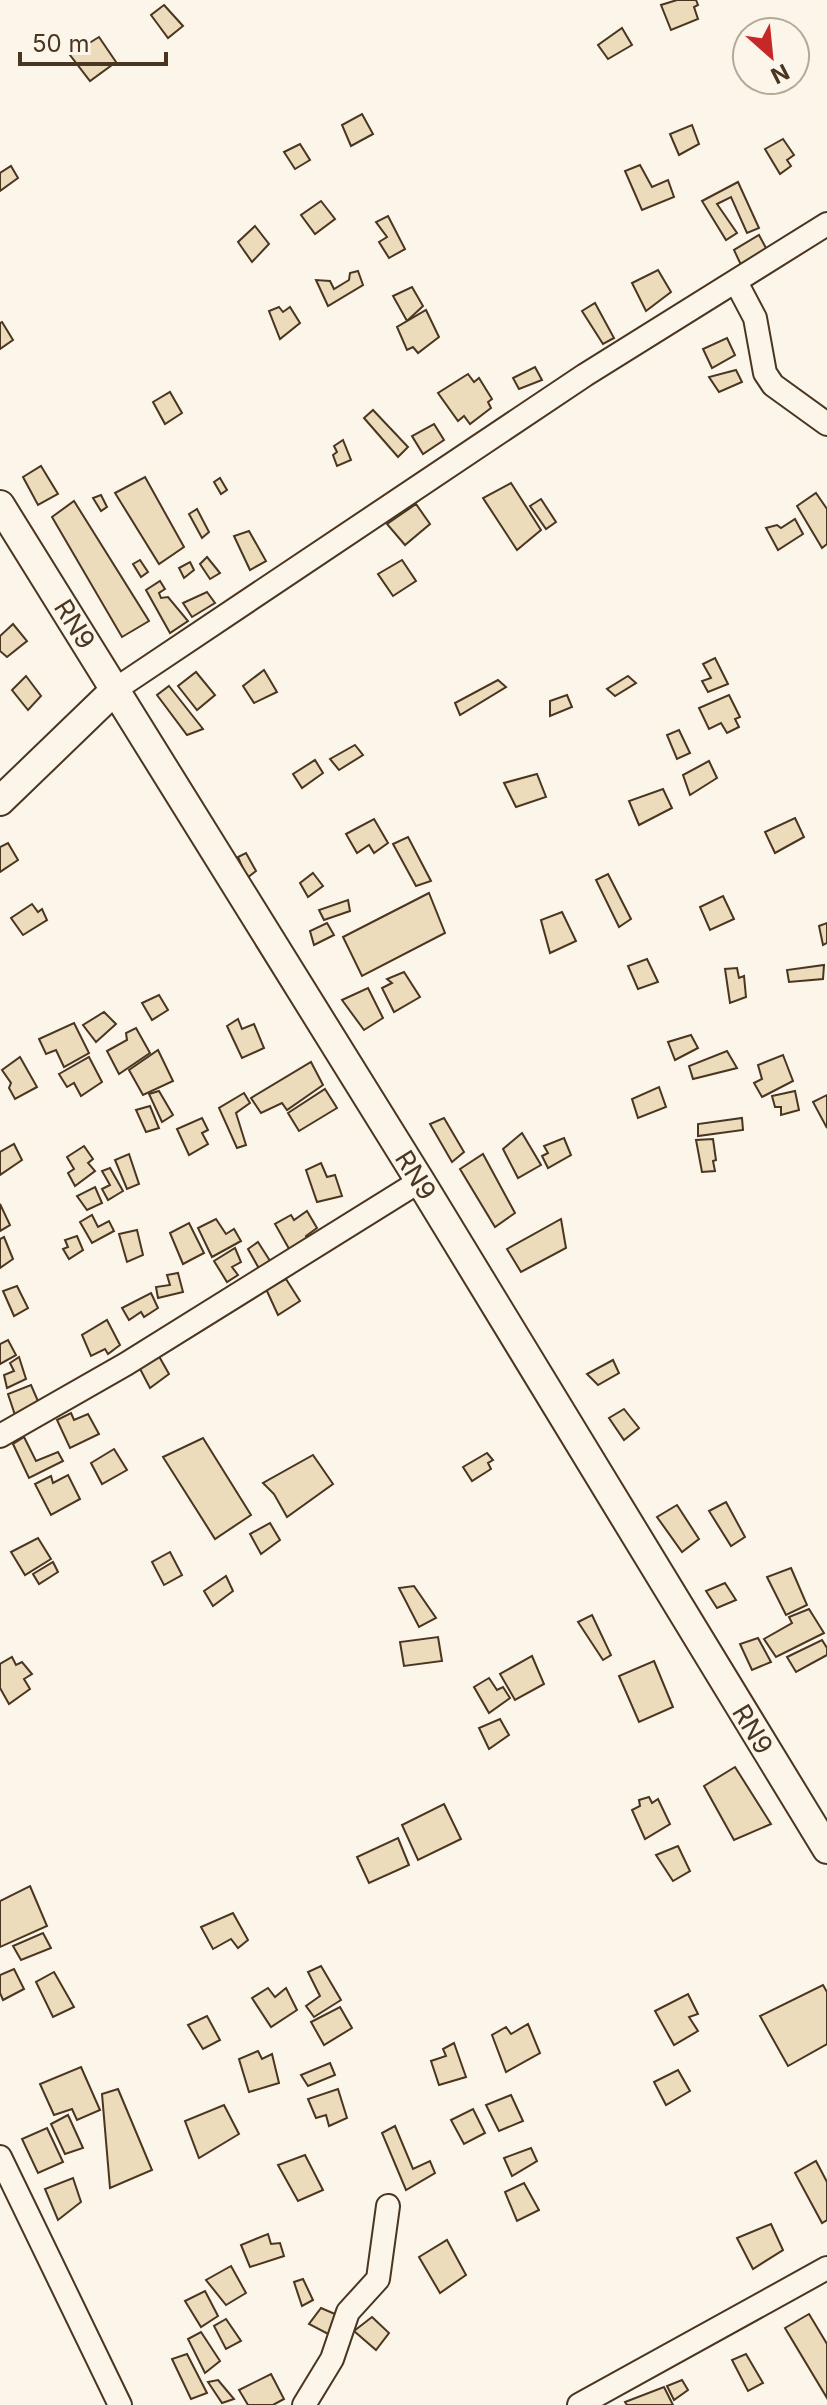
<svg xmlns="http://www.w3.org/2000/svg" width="827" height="2405" font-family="Inter,sans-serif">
	<rect width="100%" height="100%" fill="#fbf6e9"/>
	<g fill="#ecdcbc" stroke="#4a3520" stroke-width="2">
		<path d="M677,0H696L698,5L694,7L698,19L671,30L661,5Z"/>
		<path d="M164,5L183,26L168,38L151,15Z"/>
		<path d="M622,28L632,45L608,59L598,45Z"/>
		<path d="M99,37L116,62L90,81L70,55Z"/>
		<path d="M362,114L373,134L351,146L342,125Z"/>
		<path d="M692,125L699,144L679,155L670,134Z"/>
		<path d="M783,139L794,155L787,160L791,166L780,174L765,149Z"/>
		<path d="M300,144L310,160L295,169L284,152Z"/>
		<path d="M640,165L652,187L668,180L674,197L642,210L625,171Z"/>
		<path d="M11,166L18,178L0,191V173Z"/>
		<path d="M738,182L759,228L747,233L731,197L717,204L737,233L726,240L702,201Z"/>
		<path d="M321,201L335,219L315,234L301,215Z"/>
		<path d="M388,216L405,249L389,258L379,242L387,237L376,222Z"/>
		<path d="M255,226L269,244L252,262L238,242Z"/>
		<path d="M759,235L767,250L742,267L734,250Z"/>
		<path d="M658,270L671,292L646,311L632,283Z"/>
		<path d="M358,271L363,285L328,306L316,280L330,281L334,289L349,280L350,273Z"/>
		<path d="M412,287L423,306L407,321L393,296Z"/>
		<path d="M595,303L614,338L603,344L582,311Z"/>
		<path d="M279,307L283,312L290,307L300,323L280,339L269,311Z"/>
		<path d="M426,310L439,337L418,353L413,347L407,350L397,327Z"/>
		<path d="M2,322L13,340L0,349V323Z"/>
		<path d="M727,338L735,355L712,368L703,349Z"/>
		<path d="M535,367L542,380L519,389L513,378Z"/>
		<path d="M736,370L742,382L719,392L709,377Z"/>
		<path d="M468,374L474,382L479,378L492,399L488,402L491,408L470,424L464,416L458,421L438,393Z"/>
		<path d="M170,392L182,413L165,424L153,402Z"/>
		<path d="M373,410L408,447L398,457L364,418Z"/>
		<path d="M434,424L444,440L423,454L412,436Z"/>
		<path d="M343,440L351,460L337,466L333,455L337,452L334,446Z"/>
		<path d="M41,466L58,494L38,505L23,477Z"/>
		<path d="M145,477L184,547L159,564L115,493Z"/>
		<path d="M220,478L227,490L221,494L214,482Z"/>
		<path d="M511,483L541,530L517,550L483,498Z"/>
		<path d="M816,493L827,509V544L822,548L797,506Z"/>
		<path d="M101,495L107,507L101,511L93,498Z"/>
		<path d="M541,499L556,522L546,529L530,506Z"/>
		<path d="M74,501L149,621L122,637L52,517Z"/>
		<path d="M416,504L430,524L405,545L387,524Z"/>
		<path d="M197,509L209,532L202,538L189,514Z"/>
		<path d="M795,519L803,534L778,550L766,528L777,525L781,528Z"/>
		<path d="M249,531L266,561L250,570L234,536Z"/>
		<path d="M207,557L220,573L210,579L200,564Z"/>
		<path d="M140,560L148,572L141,577L133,564Z"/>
		<path d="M402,560L416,581L393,596L378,574Z"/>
		<path d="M190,562L194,570L184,578L179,568Z"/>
		<path d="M160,581L165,589L159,593L161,598L168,597L188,621L170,633L146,590Z"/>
		<path d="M207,592L215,603L192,617L183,603Z"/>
		<path d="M13,624L27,641L7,657L0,651V636Z"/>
		<path d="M715,658L728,684L708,692L702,681L711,678L703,664Z"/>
		<path d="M264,670L277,692L254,703L243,686Z"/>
		<path d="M196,672L215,695L197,710L178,686Z"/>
		<path d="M26,676L41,696L28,710L12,690Z"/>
		<path d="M628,676L636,683L615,696L607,689Z"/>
		<path d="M498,680L506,687L460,715L455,703Z"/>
		<path d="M169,686L203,729L187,735L157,695Z"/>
		<path d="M567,695L572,707L550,716V701Z"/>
		<path d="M729,695L740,717L735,719L739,727L727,733L721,723L709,729L699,708Z"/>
		<path d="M679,730L690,753L677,759L667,735Z"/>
		<path d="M355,745L363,755L339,770L330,759Z"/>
		<path d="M315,760L323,773L302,788L293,774Z"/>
		<path d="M709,761L717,778L690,795L683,775Z"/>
		<path d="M537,774L546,797L516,807L504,783Z"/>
		<path d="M663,789L672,808L639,825L629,801Z"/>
		<path d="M795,818L804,837L775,853L765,832Z"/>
		<path d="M374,819L388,843L374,853L369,845L357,853L346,834Z"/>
		<path d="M408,837L431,881L416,886L393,844Z"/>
		<path d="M8,843L18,860L0,872V847Z"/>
		<path d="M246,853L256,871L247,878L238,857Z"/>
		<path d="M313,873L323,886L308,897L300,883Z"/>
		<path d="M608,874L631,919L619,927L596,880Z"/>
		<path d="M429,893L445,933L362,976L343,937Z"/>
		<path d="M723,896L734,919L710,930L700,907Z"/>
		<path d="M348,900L350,911L324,920L319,910Z"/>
		<path d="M32,904L38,912L42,909L47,920L23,935L11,918Z"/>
		<path d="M562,912L576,941L550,953L541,920Z"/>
		<path d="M327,923L334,935L314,945L310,931Z"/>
		<path d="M827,923V943L823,945L819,926Z"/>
		<path d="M647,959L658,982L638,989L628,966Z"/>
		<path d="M824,965L823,979L789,982L787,970Z"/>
		<path d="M737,968L739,978L744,976L746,997L730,1003L725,969Z"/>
		<path d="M404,972L420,997L394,1012L382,988L392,983L387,979Z"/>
		<path d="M368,988L383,1018L364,1030L342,1000Z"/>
		<path d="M159,995L168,1010L152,1020L142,1003Z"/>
		<path d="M104,1012L116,1024L96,1042L83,1025Z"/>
		<path d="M238,1019L242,1029L254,1024L264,1048L242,1058L227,1026Z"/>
		<path d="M74,1023L89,1053L64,1067L56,1050L46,1054L39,1039Z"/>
		<path d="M136,1028L150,1053L119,1074L107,1051L127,1040L126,1033Z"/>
		<path d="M691,1035L698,1048L675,1060L668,1042Z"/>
		<path d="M158,1050L173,1081L143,1095L129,1070Z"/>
		<path d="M727,1051L737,1068L693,1079L689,1066Z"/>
		<path d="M783,1055L793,1081L762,1097L754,1083L762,1079L758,1065Z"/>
		<path d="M20,1057L37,1087L15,1099L9,1088L11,1083L2,1070Z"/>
		<path d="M89,1057L102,1082L81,1096L74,1083L67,1087L59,1074Z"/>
		<path d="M311,1062L323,1085L287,1110L282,1103L261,1113L251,1098Z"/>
		<path d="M659,1087L666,1107L638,1118L632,1099Z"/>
		<path d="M325,1089L337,1108L299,1131L288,1113Z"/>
		<path d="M159,1091L173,1115L162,1122L149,1094Z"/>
		<path d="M795,1091L799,1110L781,1115V1107H775L772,1096Z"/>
		<path d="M244,1093L250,1103L236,1113L246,1145L237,1148L219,1108Z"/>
		<path d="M827,1095V1128L813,1102Z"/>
		<path d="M150,1106L159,1128L146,1132L136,1110Z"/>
		<path d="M202,1118L208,1130L202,1133L208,1144L189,1155L177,1129Z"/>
		<path d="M444,1118L464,1152L452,1162L430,1124Z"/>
		<path d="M742,1118L743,1130L698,1136V1124Z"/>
		<path d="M522,1133L541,1165L518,1178L503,1149Z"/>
		<path d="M564,1138L571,1155L548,1168L542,1156L548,1153L544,1146Z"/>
		<path d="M713,1139L716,1160L713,1161L715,1171L702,1172L696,1140Z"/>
		<path d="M14,1144L22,1160L0,1175V1152Z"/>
		<path d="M84,1146L93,1159L88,1163L95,1171L75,1186L68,1173L74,1169L67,1157Z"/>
		<path d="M129,1154L139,1184L127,1189L115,1160Z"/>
		<path d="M483,1154L515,1213L495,1227L460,1169Z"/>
		<path d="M321,1163L327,1177L335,1175L342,1196L317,1202L306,1170Z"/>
		<path d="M110,1168L123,1191L108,1200L102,1189L110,1185L102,1171Z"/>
		<path d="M95,1187L102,1203L87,1210L77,1196Z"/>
		<path d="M0,1204L10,1225L0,1231Z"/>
		<path d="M307,1211L317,1228L306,1236L309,1243L292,1254L275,1224L291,1215L294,1220Z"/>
		<path d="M92,1215L98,1227L109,1221L114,1231L92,1243L80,1222Z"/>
		<path d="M216,1219L226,1234L234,1229L241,1241L212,1257L198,1228Z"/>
		<path d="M561,1219L566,1248L521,1272L507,1249Z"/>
		<path d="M189,1223L204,1253L183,1264L170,1233Z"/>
		<path d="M137,1230L143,1255L127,1262L119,1234Z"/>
		<path d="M77,1236L83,1250L69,1259L63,1249L68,1247L65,1240Z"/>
		<path d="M4,1237L13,1259L0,1268V1239Z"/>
		<path d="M258,1242L272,1264L261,1272L248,1249Z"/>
		<path d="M235,1248L241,1262L232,1267L238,1275L227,1282L214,1261Z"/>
		<path d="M178,1273L183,1292L158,1298L156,1287L170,1285L167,1275Z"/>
		<path d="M286,1279L300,1301L278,1315L266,1289Z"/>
		<path d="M17,1286L28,1308L14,1316L3,1291Z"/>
		<path d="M151,1293L158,1308L144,1317L141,1312L129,1320L122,1308Z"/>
		<path d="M107,1320L120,1345L108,1354L105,1349L91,1356L82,1335Z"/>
		<path d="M8,1340L16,1355L0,1364V1344Z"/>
		<path d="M156,1351L169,1374L150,1388L137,1363Z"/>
		<path d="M19,1357L26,1379L7,1388L4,1375L14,1371L10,1363Z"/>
		<path d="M613,1360L619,1373L598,1385L587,1374Z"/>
		<path d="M31,1385L41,1408L15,1415L8,1394Z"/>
		<path d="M624,1409L639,1428L624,1440L609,1418Z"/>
		<path d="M71,1413L74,1420L88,1414L99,1434L70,1448L57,1420Z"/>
		<path d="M24,1437L36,1461L58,1452L63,1461L29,1478L13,1444Z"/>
		<path d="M203,1438L251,1515L215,1539L163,1457Z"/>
		<path d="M114,1449L127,1470L102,1484L91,1463Z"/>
		<path d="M487,1453L493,1460L488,1463L491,1469L472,1481L463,1467Z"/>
		<path d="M313,1455L333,1484L287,1517L274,1494L263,1483Z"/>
		<path d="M68,1475L80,1499L51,1515L35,1484L51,1476L53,1483Z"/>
		<path d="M726,1502L745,1537L731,1546L709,1511Z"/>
		<path d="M677,1505L699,1539L682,1552L657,1517Z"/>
		<path d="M270,1523L280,1540L261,1554L250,1534Z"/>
		<path d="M38,1538L51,1559L25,1575L11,1552Z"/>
		<path d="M170,1552L182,1575L164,1585L152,1562Z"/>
		<path d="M53,1562L58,1572L39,1584L33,1574Z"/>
		<path d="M791,1568L807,1605L786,1615L767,1577Z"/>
		<path d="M226,1576L233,1591L213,1606L204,1591Z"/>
		<path d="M725,1583L736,1600L717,1608L706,1591Z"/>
		<path d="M414,1586L436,1618L419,1627L399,1588Z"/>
		<path d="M809,1609L824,1633L776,1657L764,1639L792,1623L789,1617Z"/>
		<path d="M592,1615L611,1655L603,1660L578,1622Z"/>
		<path d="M438,1637L442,1661L404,1666L400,1642Z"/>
		<path d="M758,1638L771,1662L752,1670L740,1644Z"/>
		<path d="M822,1640L827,1648V1655L796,1672L787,1657Z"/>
		<path d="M532,1656L544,1684L515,1700L500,1674Z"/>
		<path d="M12,1657L16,1665L22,1662L32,1674L24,1679L30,1689L9,1704L0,1688V1664Z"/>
		<path d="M654,1661L673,1707L639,1722L619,1676Z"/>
		<path d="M489,1678L497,1690L503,1687L510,1698L489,1713L474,1687Z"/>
		<path d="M500,1719L509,1735L489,1749L479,1728Z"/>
		<path d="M735,1767L771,1824L734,1840L704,1786Z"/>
		<path d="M649,1797L652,1803L658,1799L670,1824L645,1839L632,1810L640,1806L639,1800Z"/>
		<path d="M444,1804L461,1839L418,1860L402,1825Z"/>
		<path d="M398,1838L409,1865L369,1883L357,1857Z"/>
		<path d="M678,1846L690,1871L673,1881L656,1855Z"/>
		<path d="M30,1886L47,1926L0,1947V1901Z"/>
		<path d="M233,1913L248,1940L238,1948L231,1939L213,1949L201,1927Z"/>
		<path d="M43,1933L51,1948L21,1960L13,1946Z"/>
		<path d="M321,1966L341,2000L314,2017L306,2006L320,1996L308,1972Z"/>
		<path d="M14,1969L24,1989L3,2000L0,1993V1975Z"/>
		<path d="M54,1972L74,2007L53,2017L36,1982Z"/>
		<path d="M823,1985L827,1992V2044L788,2066L760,2016Z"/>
		<path d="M268,1988L275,1997L286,1988L297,2010L271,2027L252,1998Z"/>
		<path d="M688,1994L698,2014L689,2017L698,2031L674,2045L655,2011Z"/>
		<path d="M340,2007L352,2028L324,2045L311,2022Z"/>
		<path d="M207,2016L220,2040L203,2049L188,2025Z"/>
		<path d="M528,2024L540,2053L506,2072L492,2035L506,2027L511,2034Z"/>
		<path d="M454,2043L466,2077L439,2085L431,2061L446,2056L443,2049Z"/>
		<path d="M258,2051L262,2059L272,2054L279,2083L249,2092L239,2059Z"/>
		<path d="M330,2063L335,2075L308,2086L301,2075Z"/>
		<path d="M81,2067L100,2110L77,2120L72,2109L54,2115L40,2084Z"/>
		<path d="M678,2070L690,2091L666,2105L654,2082Z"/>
		<path d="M118,2089L152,2170L110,2188L102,2094Z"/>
		<path d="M338,2089L347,2118L329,2126L326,2115L316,2118L308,2099Z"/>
		<path d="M511,2095L523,2121L499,2131L486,2105Z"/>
		<path d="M224,2105L239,2134L199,2158L185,2121Z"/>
		<path d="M473,2109L485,2133L464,2144L451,2120Z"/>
		<path d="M68,2115L83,2148L65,2154L51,2124Z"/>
		<path d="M395,2126L413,2169L430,2161L435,2173L406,2190L382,2133Z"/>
		<path d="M47,2128L63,2162L38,2173L22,2139Z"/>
		<path d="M531,2148L537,2161L512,2176L504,2158Z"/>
		<path d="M305,2155L323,2190L298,2201L278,2165Z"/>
		<path d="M816,2161L827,2182V2220L822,2223L795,2173Z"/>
		<path d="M73,2178L81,2202L58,2220L45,2189Z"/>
		<path d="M524,2183L539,2210L517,2221L505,2192Z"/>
		<path d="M771,2224L783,2250L753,2269L737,2238Z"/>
		<path d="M268,2234L271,2244L280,2243L284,2256L250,2267L241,2245Z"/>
		<path d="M447,2240L466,2275L440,2293L419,2257Z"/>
		<path d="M231,2266L246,2293L226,2305L206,2280Z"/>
		<path d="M303,2279L313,2300L302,2306L294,2282Z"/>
		<path d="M205,2291L218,2316L201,2327L185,2301Z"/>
		<path d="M321,2308L342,2317L334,2337L309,2324Z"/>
		<path d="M809,2314L827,2344V2398L785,2328Z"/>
		<path d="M372,2317L389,2333L376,2350L354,2331Z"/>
		<path d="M226,2319L241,2341L226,2349L214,2326Z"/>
		<path d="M201,2332L220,2361L205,2373L188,2339Z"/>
		<path d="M187,2354L207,2393L191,2399L172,2359Z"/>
		<path d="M746,2354L763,2383L748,2391L732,2360Z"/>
		<path d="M271,2374L284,2399L273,2405H248L239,2390Z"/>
		<path d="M218,2380L234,2399L222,2403L208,2382Z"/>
		<path d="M682,2380L688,2390L674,2400L667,2386Z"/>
		<path d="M664,2387L673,2405H627L625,2402Z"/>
	</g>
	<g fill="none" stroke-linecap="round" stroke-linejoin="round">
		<g stroke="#4a3520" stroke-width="26">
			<g id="minor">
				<path d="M736,282L755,318L765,373L773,385L827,424"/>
				<path d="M116,689L585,375L827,224"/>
				<path d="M0,1436L126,1364L420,1181"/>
				<path d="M0,2157L120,2405"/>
				<path d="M304,2405L332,2359L348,2312L378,2279L388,2206"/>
				<path d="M579,2405L827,2268"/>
			</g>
		</g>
		<g stroke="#4a3520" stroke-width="32">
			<g id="major">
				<path d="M0,505L420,1181L827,1849"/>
				<path d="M0,801L116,689"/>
			</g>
		</g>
		<use href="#minor" stroke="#fbf6e9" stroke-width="22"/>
		<use href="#major" stroke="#fbf6e9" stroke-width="28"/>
	</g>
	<g text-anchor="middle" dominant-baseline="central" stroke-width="6" stroke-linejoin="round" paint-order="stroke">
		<g font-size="26" fill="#4a3520" stroke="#fbf6e9">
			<text transform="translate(75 624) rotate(58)">RN9</text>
			<text transform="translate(416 1175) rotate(58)">RN9</text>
			<text transform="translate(753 1729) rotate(59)">RN9</text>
		</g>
	</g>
	<g transform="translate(771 56) rotate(153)"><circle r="38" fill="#fbf6e9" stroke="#b4a999" stroke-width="2"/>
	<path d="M0-6L14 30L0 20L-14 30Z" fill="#c62828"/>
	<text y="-12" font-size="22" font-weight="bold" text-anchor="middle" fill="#4a3520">N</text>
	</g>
	<path d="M20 52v12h146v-12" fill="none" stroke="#4a3520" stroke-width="4"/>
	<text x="32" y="52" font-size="24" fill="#4a3520" stroke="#fbf6e9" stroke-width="6" paint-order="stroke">50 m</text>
</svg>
